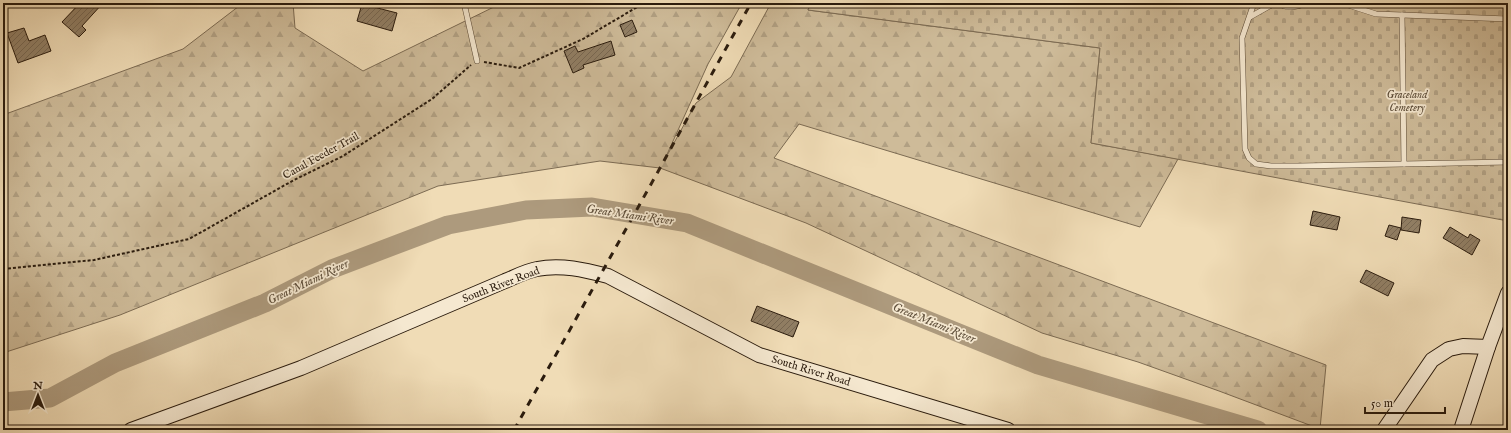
<svg xmlns="http://www.w3.org/2000/svg" width="1511" height="433" font-family="'IM FELL English',serif">
	<defs>
		<pattern id="forest-firs" width="22" height="20" patternUnits="userSpaceOnUse"><rect width="22" height="20" fill="#cebb99"/><path d="M5 1l3.5 6h-7zM16 11l3.5 6h-7z" fill="#b1a083"/></pattern>
		<pattern id="cemetery-stones" width="16" height="16" patternUnits="userSpaceOnUse"><rect width="16" height="16" fill="#cebb99"/><path d="M2 7V4a2 2 0 0 1 4 0v3zM10 15v-3a2 2 0 0 1 4 0v3z" fill="#b1a083"/></pattern>
		<pattern id="building-hatch" width="6" height="6" patternUnits="userSpaceOnUse"><rect width="6" height="6" fill="#917f65"/><path d="M-1 1l2-2M0 6l6-6M5 7l2-2" fill="none" stroke="#776752"/></pattern>
	</defs>
	<rect width="100%" height="100%" fill="#f0dcb6"/>
	<filter id="stains"><feTurbulence type="fractalNoise" baseFrequency=".005" numOctaves="4"/><feColorMatrix values="0 0 0 0 .2 0 0 0 0 .09 0 0 0 0 .02 0 0 0 .5 -.17"/></filter>
	<radialGradient id="worn" r=".72"><stop offset=".6" stop-color="#630" stop-opacity="0"/><stop offset="1" stop-color="#630" stop-opacity=".3"/></radialGradient>
	<path fill="url(#forest-firs)" stroke="#7c6b53" d="M243,3H293L295,28L363,71L502,3H742L708,64L664,161L696,103L731,77L771,3H811L808,10L1100,48L1091,143L1178,159L1140,227L799,124L774,158L1326,365L1320,429L1219,391L1138,362L1042,333L806,223L660,168L600,161L438,186L120,315L3,353V115L183,49Z"/>
	<path fill="url(#cemetery-stones)" stroke="#7c6b53" d="M811,3H1508V221L1091,143L1100,48L808,10Z"/>
	<g fill="none" stroke-linecap="round" stroke-linejoin="round">
		<path stroke="#ad9a7d" stroke-width="19" d="M3,402L50,398L115,363L265,303L332,269L448,225L526,210L592,207L687,223L1038,365L1258,430"/>
	</g>
	<g fill="url(#building-hatch)" stroke="#2a1b0d">
		<path d="M80,3H103L82,26L86,30L79,37L62,22Z"/>
		<path d="M362,4L397,13L392,31L357,21Z"/>
		<path d="M632,20L637,32L625,37L620,25Z"/>
		<path d="M24,28L29,41L45,35L51,51L18,63L7,33Z"/>
		<path d="M611,41L615,55L583,65L584,68L573,73L564,51L575,46L578,52Z"/>
		<path d="M1313,211L1340,217L1337,230L1310,225Z"/>
		<path d="M1402,217L1421,220L1419,233L1401,230Z"/>
		<path d="M1389,225L1401,228L1397,240L1385,236Z"/>
		<path d="M1450,227L1468,238L1470,234L1480,240L1472,255L1443,238Z"/>
		<path d="M1366,270L1394,283L1388,296L1360,282Z"/>
		<path d="M757,306L799,322L793,337L751,321Z"/>
	</g>
	<g fill="none" stroke-linecap="round" stroke-linejoin="round">
		<g stroke="#5c4b37" stroke-width="6">
			<g id="lane">
				<path d="M464,3L477,61"/>
				<path d="M1254,3L1242,38L1245,149L1249,158L1256,164L1271,166H1299L1508,162"/>
				<path d="M1279,3C1287,10 1299,6 1308,3"/>
				<path d="M1308,3H1343"/>
				<path d="M1342,3L1376,14L1508,19"/>
				<path d="M1402,15L1404,164"/>
				<path d="M1250,17L1275,3"/>
			</g>
		</g>
		<g stroke="#2a1b0d" stroke-width="16">
			<g id="secondary">
				<path d="M131,430L301,368L505,281C515,277 526,271 537,269C561,264 585,270 608,276L759,355L1008,430"/>
				<path d="M1384,430L1432,360L1449,349L1463,346L1488,347"/>
				<path d="M1461,430L1488,347L1508,293"/>
			</g>
		</g>
		<g stroke="#2a1b0d" stroke-width="2" stroke-dasharray="3 2" stroke-linecap="butt">
			<path d="M484,62L519,68L583,39L644,3"/>
			<path d="M3,269L94,260L189,239L294,180L343,156L432,99L471,65"/>
		</g>
		<use href="#lane" stroke="#f5e8d0" stroke-width="5"/>
		<use href="#secondary" stroke="#f5e8d0" stroke-width="14"/>
		<path stroke="#2a1b0d" stroke-width="3" stroke-dasharray="7 7" stroke-linecap="butt" d="M514,430L660,168L751,3"/>
	</g>
	<g text-anchor="middle" dominant-baseline="central" stroke-width="3.5" stroke-linejoin="round" paint-order="stroke">
		<g font-size="11" font-style="italic" fill="#5b4b37" stroke="#f5e8d0">
			<text x="1407" y="95">Graceland<tspan x="1407" dy="13">Cemetery</tspan></text>
		</g>
		<g font-size="11" fill="#2a1b0d" stroke="#f5e8d0">
			<text transform="translate(321 156) rotate(-29)">Canal Feeder Trail</text>
			<text transform="translate(501 285) rotate(-21)">South River Road</text>
			<text transform="translate(811 371) rotate(17)">South River Road</text>
		</g>
		<g font-size="12" font-style="italic" fill="#5e4e3a" stroke="#f5e8d0">
			<text transform="translate(630 215) rotate(8)">Great Miami River</text>
			<text transform="translate(308 282) rotate(-26)">Great Miami River</text>
			<text transform="translate(934 323) rotate(22)">Great Miami River</text>
		</g>
	</g>
	<rect width="1511" height="433" fill="none" stroke="#f0dcb6" stroke-width="16"/>
	<rect x="4" y="4" width="1503" height="425" fill="none" stroke="#2a1b0d" stroke-width="2"/>
	<rect x="8" y="8" width="1495" height="417" fill="none" stroke="#2a1b0d"/>
	<g transform="translate(38 395)" stroke="#f5e8d0" stroke-width="3" paint-order="stroke">
	<path d="M0-3L7 15L0 10L-7 15Z" fill="#2a1b0d"/>
	<text y="-6" font-size="11" font-weight="bold" text-anchor="middle" fill="#2a1b0d">N</text>
	</g>
	<path d="M1365 407v6h80v-6" fill="none" stroke="#2a1b0d" stroke-width="2"/>
	<text x="1371" y="407" font-size="12" fill="#2a1b0d" stroke="#f5e8d0" stroke-width="3" paint-order="stroke">50 m</text>
	<rect width="100%" height="100%" filter="url(#stains)"/>
	<rect width="100%" height="100%" fill="url(#worn)"/>
</svg>
